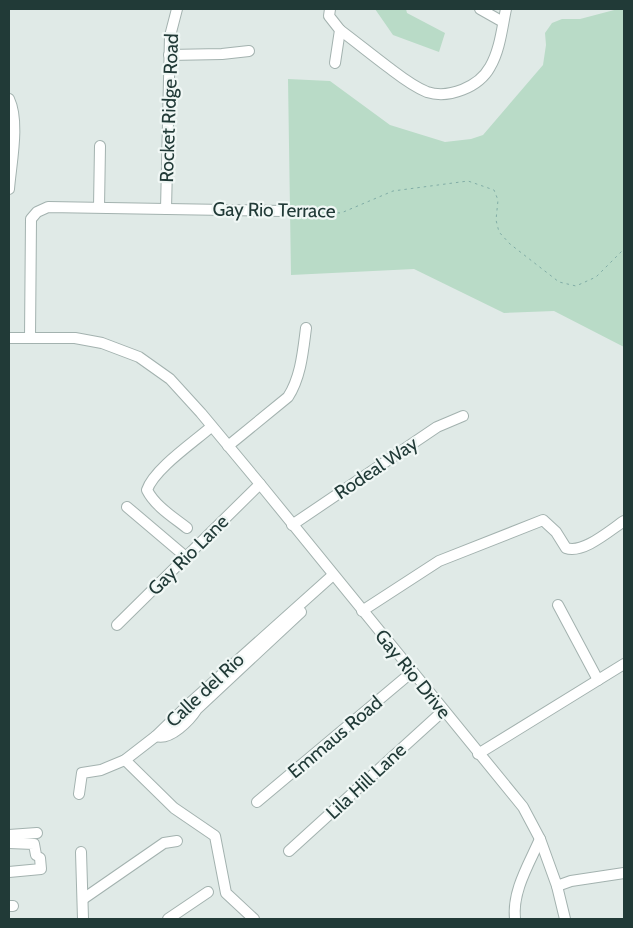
<svg xmlns="http://www.w3.org/2000/svg" width="633" height="928" font-family="Cabin,sans-serif">
	<rect width="100%" height="100%" fill="#e0eae7"/>
	<g fill="#b9dbc7">
		<path d="M375,9H406L407,13L445,33L439,52L393,35Z"/>
		<path d="M618,9H624V347L554,311L504,313L414,269L291,275L288,79L330,81L390,125L445,142L471,139L483,135L543,65L546,45L545,33L552,23L562,19H580Z"/>
	</g>
	<g fill="none" stroke-linecap="round" stroke-linejoin="round">
		<g stroke="#a3b2af" stroke-width="12">
			<g id="minor">
				<path d="M330,9L329,16L340,30L335,63"/>
				<path d="M480,9L503,22"/>
				<path d="M340,30C356,42 372,55 388,67C400,76 412,86 427,92C449,99 479,87 490,67C500,50 502,28 506,9"/>
				<path d="M169,55L222,54L249,51"/>
				<path d="M9,99C20,122 11,163 9,189"/>
				<path d="M99,207L100,146"/>
				<path d="M166,209L170,36L177,9"/>
				<path d="M9,338H75L102,343L139,357L170,379L201,413L260,484L523,807L540,839L557,886L565,919"/>
				<path d="M30,338L31,219L37,212L48,207L284,211"/>
				<path d="M228,446L288,397C301,377 303,351 306,328"/>
				<path d="M127,507L186,557"/>
				<path d="M292,525L437,427L463,416"/>
				<path d="M187,528C173,517 155,506 147,490C154,469 194,442 211,427"/>
				<path d="M558,605L598,680"/>
				<path d="M362,611L439,561L543,520L556,532L566,548C583,554 609,531 624,521"/>
				<path d="M117,625L260,484"/>
				<path d="M156,736C170,741 190,720 197,709L301,612"/>
				<path d="M478,754L624,664"/>
				<path d="M125,760L174,808L215,836L226,893L254,919"/>
				<path d="M79,794L82,773L101,770L125,760L156,736L190,703L333,575"/>
				<path d="M257,802L412,672"/>
				<path d="M9,835L37,833"/>
				<path d="M9,843L34,844L36,855"/>
				<path d="M289,851L443,711"/>
				<path d="M81,852L83,919"/>
				<path d="M9,872L41,869L40,858"/>
				<path d="M557,886L571,881L624,873"/>
				<path d="M83,899L164,843L177,841"/>
				<path d="M9,906H13"/>
				<path d="M168,919L208,892"/>
				<path d="M515,919C512,891 529,864 540,839"/>
			</g>
		</g>
		<path stroke="#81ada6" stroke-width="1" stroke-dasharray="2.5 4" stroke-linecap="butt" d="M292,211L341,213L393,191L468,181L494,190L498,200L496,220L499,232L510,244L559,282L576,286L596,277L624,249"/>
		<use href="#minor" stroke="#fff" stroke-width="10"/>
	</g>
	<g text-anchor="middle" dominant-baseline="central" stroke-width="4.5" stroke-linejoin="round" paint-order="stroke">
		<g font-size="19" fill="#213a37" stroke="#f0f7f5">
			<text transform="translate(169 108) rotate(-88)">Rocket Ridge Road</text>
			<text transform="translate(274 210) rotate(1)">Gay Rio Terrace</text>
			<text transform="translate(376 468) rotate(-34)">Rodeal Way</text>
			<text transform="translate(188 555) rotate(-45)">Gay Rio Lane</text>
			<text transform="translate(413 674) rotate(51)">Gay Rio Drive</text>
			<text transform="translate(205 690) rotate(-43)">Calle del Rio</text>
			<text transform="translate(335 737) rotate(-40)">Emmaus Road</text>
			<text transform="translate(366 781) rotate(-43)">Lila Hill Lane</text>
		</g>
	</g>
	<rect width="633" height="928" fill="none" stroke="#213a37" stroke-width="20"/>
</svg>
